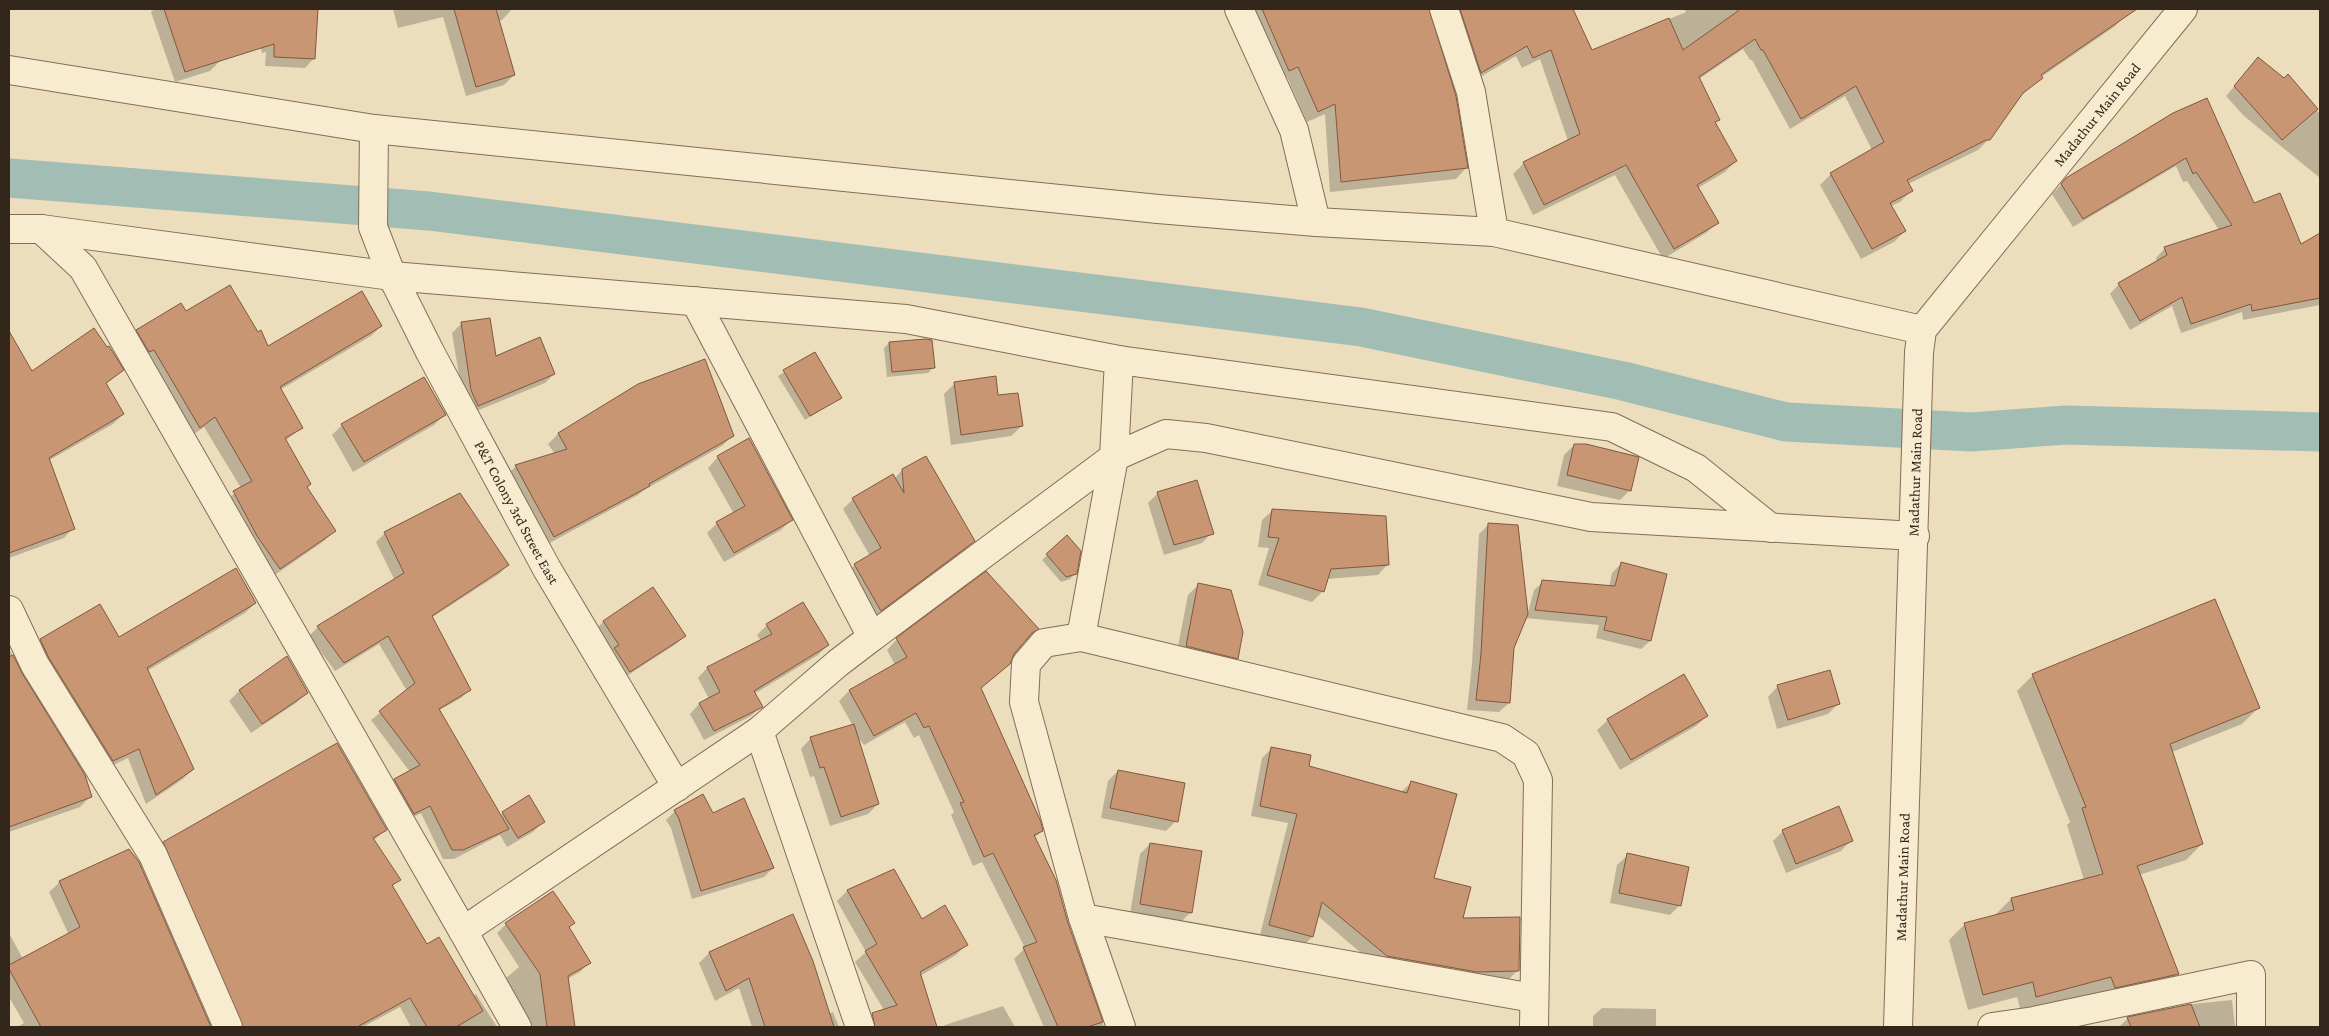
<svg xmlns="http://www.w3.org/2000/svg" width="2329" height="1036" font-family="'Crimson Pro',serif">
	<rect width="100%" height="100%" fill="#ecddbd"/>
	<g fill="#0003">
		<path d="M155,9H204L221,60L210,71L175,82L151,12Z"/>
		<path d="M250,9H314L316,19L314,58L305,68L265,66L266,52L262,53Z"/>
		<path d="M393,9H512L502,20L498,21L514,75L504,85L466,96L443,17L398,28Z"/>
		<path d="M1239,9H1428L1466,168L1456,179L1330,192L1325,114L1307,122L1287,77L1278,81Z"/>
		<path d="M1444,9H1571L1591,52L1686,12L1685,9H2120L2125,16L2114,27L2041,77L2019,98L1989,139L1978,150L1908,184L1911,191L1900,202L1891,206L1905,231L1894,242L1861,259L1820,185L1831,174L1872,150L1845,96L1790,129L1752,60H1750L1743,49L1699,79L1718,119L1714,124L1736,161L1725,172L1698,188L1717,223L1706,233L1663,259L1615,175L1533,215L1513,174L1524,163L1568,141L1540,59L1522,68L1516,56L1470,83Z"/>
		<path d="M2258,59L2284,80L2288,76L2320,114V178L2244,116L2226,96Z"/>
		<path d="M2173,115L2253,205L2301,246L2320,235V305L2243,320L2242,312L2181,333L2172,306L2130,330L2110,294L2119,284L2157,262L2156,258L2165,248L2219,230L2187,181L2183,182L2176,166L2073,227L2052,194L2067,179Z"/>
		<path d="M185,312L257,334L268,347L381,326L371,336L280,390L302,428L285,441L310,484L306,488L334,531L324,541L269,579L224,502L241,488L204,427L190,437L127,341L137,331Z"/>
		<path d="M489,319L495,357L554,374L545,383L469,414L463,399L452,333L461,324Z"/>
		<path d="M9,333L32,372L122,370L105,385L123,414L113,424L48,461L73,528L64,538L9,558Z"/>
		<path d="M889,343L933,368L928,373L887,377L884,348Z"/>
		<path d="M814,353L841,397L805,420L778,376Z"/>
		<path d="M955,383L997,397L1022,426L1011,436L951,445L944,394Z"/>
		<path d="M638,385L732,436L722,446L644,490L638,495L544,546L506,476L516,466L555,454L548,444L558,434Z"/>
		<path d="M444,415L434,425L353,472L332,435L342,425Z"/>
		<path d="M749,439L791,520L781,530L724,562L707,533L717,523L734,514L708,468L718,457Z"/>
		<path d="M1574,445L1630,490L1620,500L1557,486L1564,455Z"/>
		<path d="M902,470L974,540L964,551L870,620L844,575L855,565L870,556L843,509L853,499L894,479Z"/>
		<path d="M1158,493L1212,533L1202,543L1164,555L1148,503Z"/>
		<path d="M1273,510L1388,564L1378,575L1326,579L1322,592L1312,602L1258,585L1269,548L1258,547L1262,520Z"/>
		<path d="M1489,524L1517,526L1527,616L1534,590L1543,582L1609,587L1612,573L1621,564L1650,641L1641,649L1596,638L1599,625L1525,618L1513,647L1509,703L1499,712L1467,710L1472,664L1479,534Z"/>
		<path d="M385,533L508,565L499,574L431,618L470,689L461,698L438,711L500,816L503,813L543,822L533,832L507,847L500,835L454,859H443L421,813L405,822L386,789L395,780L410,772L371,720L407,691L379,644L335,671L309,636L318,627L395,581L376,542Z"/>
		<path d="M1067,537L1075,574L1070,579L1061,582L1042,560Z"/>
		<path d="M1198,585L1237,658L1227,668L1176,656L1188,595Z"/>
		<path d="M653,588L684,636L676,644L622,679L595,630L603,622Z"/>
		<path d="M255,603L245,613L147,671L193,769L183,779L146,804L128,758L103,770L31,650L41,640L119,639Z"/>
		<path d="M803,604L828,645L818,655L754,694L761,706L751,716L704,740L690,714L699,704L709,699L698,678L707,668L761,641L757,635L767,625Z"/>
		<path d="M1037,629L1013,653L1009,663L980,689L1042,831L1034,838L1104,1027H1044L1014,959L1025,948L982,862L973,866L951,815L954,812L919,735L914,738L905,722L864,745L856,735L878,804L868,814L830,826L814,776L810,777L801,749L811,738L853,726L839,701L849,691L895,665L887,650L897,639Z"/>
		<path d="M9,649L90,797L80,807L9,832Z"/>
		<path d="M2033,675L2258,708L2242,724L2172,752L2202,844L2186,860L2139,875L2178,974L2162,990L2099,1003L2095,993L2021,1012L2017,997L1968,1010L1949,940L1965,924L1995,915L2011,899L2084,880L2067,825L2070,822L2017,691Z"/>
		<path d="M1778,686L1838,704L1828,714L1777,729L1768,697Z"/>
		<path d="M240,690L306,693L296,703L251,733L229,701Z"/>
		<path d="M1707,716L1696,726L1620,770L1597,730L1608,720Z"/>
		<path d="M1272,748L1307,767L1401,792L1411,783L1433,879L1462,920L1518,970L1508,980L1376,966L1318,916L1312,937L1302,947L1260,935L1288,823L1251,816L1262,758Z"/>
		<path d="M1118,771L1176,821L1166,831L1101,818L1108,781Z"/>
		<path d="M675,811L713,814L773,868L764,877L692,899L671,828L666,820Z"/>
		<path d="M385,830L373,841L399,879L392,887L426,946L473,996L476,994L497,1027H411L400,1007L363,1027H247L245,1023L234,1026L154,853L164,843Z"/>
		<path d="M1783,831L1851,840L1841,851L1786,873L1773,841Z"/>
		<path d="M1150,844L1191,912L1181,922L1130,914L1140,854Z"/>
		<path d="M1628,855L1680,905L1670,915L1610,903L1617,865Z"/>
		<path d="M893,870L921,920L967,944L956,955L920,976L936,1027H868L866,1023L877,1013L884,1010L855,962L866,952L837,901L847,891Z"/>
		<path d="M60,882L165,939L199,1027H17L24,1023L9,997V933L23,959L69,935L49,892Z"/>
		<path d="M793,916L828,1014L833,1012L839,1027H752L739,988L715,1001L699,963L709,953Z"/>
		<path d="M573,923L568,928L589,963L580,972L567,979L574,1027H522L501,982L519,967L497,933L506,924Z"/>
		<path d="M2232,1000L2235,1027H2119L2128,1018L2193,1004Z"/>
		<path d="M1003,1006L1015,1027H943L945,1025Z"/>
		<path d="M1602,1008L1656,1009V1027H1593V1016Z"/>
	</g>
	<g fill="none" stroke-linecap="round" stroke-linejoin="round">
		<path stroke="#a1bdb4" stroke-width="39" d="M9,178L429,211L1361,327L1623,381L1786,422L1971,432L2066,425L2320,432"/>
	</g>
	<g fill="#c99674" stroke="#81573e">
		<path d="M164,9H318L315,59L274,57V44L185,72Z"/>
		<path d="M454,9H496L515,75L476,87Z"/>
		<path d="M1262,9H1429L1456,96L1468,168L1341,182L1335,104L1318,112L1298,67L1289,71Z"/>
		<path d="M1460,9H1573L1592,50L1669,18L1683,50L1738,11L1737,9H2137L2041,75L2043,78L2023,93L1990,140H1986L1907,180L1913,191L1890,203L1906,231L1872,249L1830,173L1884,142L1856,86L1801,119L1763,50H1761L1755,39L1699,77L1720,120L1715,122L1737,161L1697,185L1719,223L1674,249L1626,165L1544,205L1523,162L1580,134L1551,50L1533,58L1527,46L1481,73Z"/>
		<path d="M2258,57L2284,78L2288,74L2318,109L2282,140L2234,86Z"/>
		<path d="M2207,98L2254,203L2280,193L2301,244L2320,233V298L2252,311L2251,304L2191,324L2182,297L2140,321L2118,283L2167,255L2164,247L2232,225L2196,172L2193,174L2186,158L2083,219L2061,184L2066,178L2173,113Z"/>
		<path d="M230,285L258,332L261,330L268,346L362,291L382,326L280,387L303,428L285,438L311,484L307,487L336,531L280,569L257,536L233,491L252,481L215,417L200,428L154,350L149,352L136,330L181,303L186,311Z"/>
		<path d="M490,318L496,356L540,337L555,374L478,406L471,390L461,322Z"/>
		<path d="M94,328L107,347L109,346L124,370L106,383L124,414L49,458L75,529L9,553V331L32,371Z"/>
		<path d="M926,339L932,340L935,368L892,372L889,342Z"/>
		<path d="M815,352L842,398L810,416L783,370Z"/>
		<path d="M705,359L734,436L649,484L650,486L554,537L515,465L567,449L558,433L638,384Z"/>
		<path d="M996,376L998,395L1018,393L1023,426L961,435L954,382Z"/>
		<path d="M424,377L446,415L364,462L341,424Z"/>
		<path d="M749,438L793,520L734,553L716,522L745,506L717,456Z"/>
		<path d="M1574,444H1586L1639,457L1631,491L1567,475Z"/>
		<path d="M926,456L975,541L881,611L854,564L881,548L852,498L893,474L904,493L902,469Z"/>
		<path d="M1197,480L1214,534L1174,545L1157,492Z"/>
		<path d="M460,493L509,565L432,616L471,690L439,709L509,829L463,850H452L430,806L414,814L394,779L420,765L379,711L415,683L388,636L344,663L317,626L404,573L384,532Z"/>
		<path d="M1272,509L1386,516L1389,565L1331,569L1324,592L1267,575L1279,538L1268,537Z"/>
		<path d="M1488,523L1518,525L1528,614L1514,648L1510,703L1476,700L1481,654Z"/>
		<path d="M1067,535L1081,551L1077,574L1066,577L1046,554Z"/>
		<path d="M1621,562L1667,574L1651,641L1604,630L1607,617L1535,610L1542,580L1615,586Z"/>
		<path d="M236,568L256,603L147,668L194,769L156,795L139,749L113,761L49,658L40,639L100,604L119,637Z"/>
		<path d="M986,571L1039,629L1032,633L1014,654L1010,664L981,688L1041,822L1043,831L1034,835L1056,880L1068,923L1103,1022L1087,1027H1058L1023,947L1037,942L993,853L984,857L960,803L964,802L929,726L924,728L916,713L874,736L849,690L907,657L896,638Z"/>
		<path d="M1198,583L1231,590L1243,632L1238,659L1186,646Z"/>
		<path d="M653,587L686,636L630,672L614,648L619,645L603,621Z"/>
		<path d="M2215,599L2260,708L2170,744L2203,844L2137,866L2179,974L2115,988L2111,977L2036,997L2033,982L1983,995L1964,923L2014,910L2011,898L2103,874L2082,808L2086,807L2032,674Z"/>
		<path d="M803,602L829,645L754,691L763,707L714,731L699,703L720,692L707,667L772,634L766,624Z"/>
		<path d="M13,655L22,673L85,775L92,797L9,827V657Z"/>
		<path d="M287,656L308,693L262,724L239,690Z"/>
		<path d="M1830,670L1840,704L1788,720L1777,685Z"/>
		<path d="M1684,674L1708,716L1631,760L1607,719Z"/>
		<path d="M854,724L879,804L841,817L824,767L820,768L810,737Z"/>
		<path d="M337,743L387,830L373,838L401,880L392,885L427,944L439,937L483,1011L456,1027H427L410,998L357,1027H243L163,842Z"/>
		<path d="M1271,747L1311,755L1309,766L1407,793L1411,781L1457,794L1434,878L1471,887L1463,918L1520,917L1519,971L1477,972L1387,956L1322,902L1313,937L1269,925L1297,814L1260,806Z"/>
		<path d="M1118,770L1185,783L1178,822L1110,808Z"/>
		<path d="M703,794L713,813L744,798L774,868L701,891L679,819L674,810Z"/>
		<path d="M529,795L545,822L518,838L502,812Z"/>
		<path d="M1839,806L1853,841L1796,864L1782,830Z"/>
		<path d="M1150,843L1202,851L1192,913L1140,904Z"/>
		<path d="M129,849L139,862L211,1027H41L9,969V965L80,927L59,881Z"/>
		<path d="M1627,853L1689,867L1681,906L1619,893Z"/>
		<path d="M894,869L922,919L945,905L968,945L920,972L937,1027H875L872,1013L897,1005L865,951L877,944L847,890Z"/>
		<path d="M553,891L575,923L569,927L591,963L568,976L575,1027H547L540,974L505,923Z"/>
		<path d="M793,914L813,961L834,1027H765L749,978L726,991L709,952Z"/>
		<path d="M2191,1004L2200,1027H2131L2127,1017Z"/>
	</g>
	<g fill="none" stroke-linecap="round" stroke-linejoin="round">
		<g stroke="#836e57" stroke-width="30">
			<g id="minor">
				<path d="M1239,9L1294,130L1316,222"/>
				<path d="M1444,9L1471,92L1494,232"/>
				<path d="M9,70L374,129L1158,209L1316,222L1494,232L1922,330"/>
				<path id="s1" d="M374,129L373,227L392,276L430,352L547,569L677,787"/>
				<path d="M9,229H41L392,276L906,319L1119,360L1612,427L1696,468L1771,528"/>
				<path d="M41,229L83,268L463,931"/>
				<path d="M9,610L35,665L153,855L228,1027"/>
				<path d="M872,637L1114,457L1166,434L1206,438L1591,517L1915,536"/>
				<path d="M1081,637L1114,457L1119,360"/>
				<path d="M759,731L860,1027"/>
				<path d="M1083,918L1533,998"/>
				<path d="M517,1027L463,931L759,731L838,663L872,637L695,301"/>
				<path d="M1121,1027L1083,918L1024,702L1026,664L1044,643L1081,637L1502,738L1526,754L1538,780L1534,1027"/>
				<path d="M1992,1027L2034,1021L2251,975V1027"/>
			</g>
		</g>
		<g stroke="#836e57" stroke-width="30">
			<g id="tertiary">
				<path id="s2" d="M1898,1027L1919,352L1922,330L2183,9"/>
			</g>
		</g>
		<use href="#minor" stroke="#f7ebd0" stroke-width="28"/>
		<use href="#tertiary" stroke="#f7ebd0" stroke-width="28"/>
	</g>
	<g text-anchor="middle" dominant-baseline="central" stroke-width="4" stroke-linejoin="round" paint-order="stroke">
		<g font-size="15" fill="#33261b" stroke="#f4e8cd">
			<text stroke="none"><textPath href="#s2" startOffset="975">Madathur Main Road</textPath></text>
			<text stroke="none"><textPath href="#s2" startOffset="555">Madathur Main Road</textPath></text>
			<text stroke="none"><textPath href="#s1" startOffset="418">P&amp;T Colony 3rd Street East</textPath></text>
			<text stroke="none"><textPath href="#s2" startOffset="150">Madathur Main Road</textPath></text>
		</g>
	</g>
	<rect width="2329" height="1036" fill="none" stroke="#33261b" stroke-width="20"/>
</svg>
